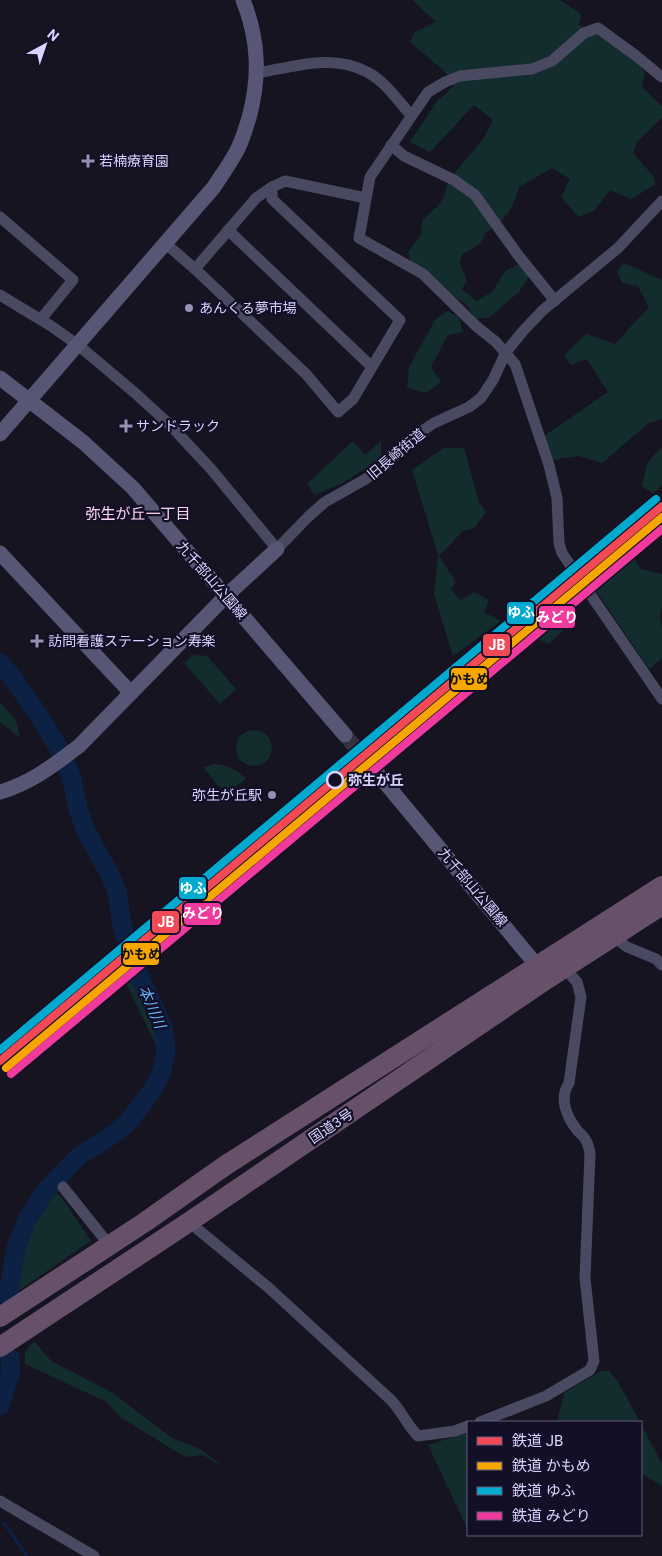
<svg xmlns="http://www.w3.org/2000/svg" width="662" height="1556" font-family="Roboto,'Noto Sans JP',sans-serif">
	<rect width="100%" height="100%" fill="#161421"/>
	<g fill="#132c2d">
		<path d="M412,0H560L581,14L579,25C605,38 626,50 645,72L642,87L662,106V118L637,142L633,153L653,176L656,184L631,199L610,190L594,211L578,217L561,197L570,179L552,168L519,187C512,211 506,220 485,233L481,243L462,255L460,263L467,281L462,289L477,301L493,291L506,270L520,264L530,275L519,292L490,317L476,319L466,304L451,295L411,263L408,252L421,235L422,220L438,206L445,195L448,181L483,139L493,120L474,105L430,152L410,142L437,101L454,86L443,70L410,42L415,32L436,22Z"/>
		<path d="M624,263L662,280V419L649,423L602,463L579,456L552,460L544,436L608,392L587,359L571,365L564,355L586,334L615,344L649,307L638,286L622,283L617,271Z"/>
		<path d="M447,311L459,317L463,332L448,335L431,367L441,382L426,393L407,388L409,367L435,320Z"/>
		<path d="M353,441L365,455L381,441V459L341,484L315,495L307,484Z"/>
		<path d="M662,447V485L653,494L642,486L647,463Z"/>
		<path d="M444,448H464L479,502L486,512L474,528L463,531L439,556L456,582L451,589L460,600L474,592L489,600L484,612L501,621L453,656L434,594L438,555L412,470Z"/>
		<path d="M629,552L641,569L662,574V606L660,616L662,627V658L649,669L593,586Z"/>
		<path d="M577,588L581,594L564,629L549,644L527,634V627Z"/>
		<path d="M193,655L207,656L236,689L220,704L184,663Z"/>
		<path d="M0,704H2L16,720L20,738L0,722Z"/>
		<circle cx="254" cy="748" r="18"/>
		<path d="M215,764C229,766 236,769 246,779C222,799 219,786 203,767Z"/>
		<path d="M129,970L161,1044L158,1066L154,1069L157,1047L122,975Z"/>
		<path d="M55,1192L62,1198L91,1241L18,1291L16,1268L37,1218Z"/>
		<path d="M34,1341L51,1361L113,1393L172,1438L200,1449L224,1467L203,1455L185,1457L120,1417L107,1402L25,1364V1352Z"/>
		<path d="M601,1371H609L617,1380L640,1422H557L564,1393Z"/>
		<path d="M641,1424L662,1464V1486L641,1473Z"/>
		<path d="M468,1432V1527L467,1528L428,1445Z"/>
	</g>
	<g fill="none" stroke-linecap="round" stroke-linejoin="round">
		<g stroke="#0d2144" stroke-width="3">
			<path d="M0,1284L8,1296"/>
			<path d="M4,1523L27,1556"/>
		</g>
		<g stroke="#0d2144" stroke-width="19">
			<path d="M0,663L12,677L35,710L56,743L71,775L78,809L86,831L109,873L117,891L122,925L134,964L163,1027L166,1050L162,1072L153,1089L130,1120L117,1132L79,1156L46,1190L28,1218L16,1247L8,1296"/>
			<path d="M0,1406L11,1369L10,1358"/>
		</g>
		<path stroke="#333142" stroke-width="15" stroke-dasharray="15 8" stroke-linecap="butt" d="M345,735L377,773"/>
		<g stroke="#4a4962" stroke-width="11">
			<path d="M257,73C294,67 332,53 367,72C385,81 398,101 411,115"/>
			<path d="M662,77L635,55L598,28L584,33L552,61L532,69L460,76L445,82L428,92L370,177L359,238L423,274L476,326L496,342L515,364L549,465L557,498L559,543L562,553L662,699"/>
			<path d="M391,145L404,156L454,180L475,195L518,255L555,301"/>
			<path d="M0,217L73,280L41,319"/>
			<path d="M228,230L372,367"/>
			<path d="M165,243L195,269L256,198L272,187L285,181L366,198"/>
			<path d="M195,269L306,374L338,412L353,399L400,320L272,199V187"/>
			<path d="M0,295L51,326L78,345L135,393L170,425L211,469L277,549L309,516L325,502L364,480L386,465L413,437L434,423L469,407L481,398L493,380L506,352L523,331L543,310L618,248L662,201"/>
			<path d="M613,936L627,947L656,959L662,965"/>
			<path d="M63,1187L110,1246"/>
			<path d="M189,1222L269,1288L391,1400C402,1412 407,1425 418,1436L455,1431L468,1426"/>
			<path d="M480,1422L546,1396L590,1370L594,1361L585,1278L590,1154C589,1148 588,1143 585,1139C583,1135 579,1133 577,1130C566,1116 559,1098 569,1083L581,997L577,982L564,968"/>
			<path d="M0,1501L94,1556"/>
		</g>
		<g stroke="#575674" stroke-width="15">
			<path d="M0,378L83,442L133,488L345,735"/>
			<path d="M0,434L214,187C221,176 229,165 235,154C242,143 245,130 249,118C260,77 259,40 243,0"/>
			<path d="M0,553L131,693"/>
			<path d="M377,773L544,974"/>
			<path d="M0,792C31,783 54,765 79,746L226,596L277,549"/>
		</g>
		<g stroke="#67516a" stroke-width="20">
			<path d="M0,1317L145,1222L226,1165L662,886"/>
			<path d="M0,1347L189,1222L547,979L662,905"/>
		</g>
		<g stroke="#130f26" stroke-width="11">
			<path id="rail-1" d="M0,1061L662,506"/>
		</g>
		<g stroke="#130f26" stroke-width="11">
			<path id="rail-2" d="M6,1068L662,517"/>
		</g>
		<g stroke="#130f26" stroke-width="11">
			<path id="rail-3" d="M0,1050L656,499"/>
		</g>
		<g stroke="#130f26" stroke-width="11">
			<path id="rail-4" d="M11,1074L662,529"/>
		</g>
		<use href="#rail-1" stroke="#f14a56" stroke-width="8"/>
		<use href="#rail-2" stroke="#f7a600" stroke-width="8"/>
		<use href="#rail-3" stroke="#00a9ce" stroke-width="8"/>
		<use href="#rail-4" stroke="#f13a9d" stroke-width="8"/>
	</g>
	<g fill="#9591b1" stroke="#130f26" stroke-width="2">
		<path d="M85.5 153.5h5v5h5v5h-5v5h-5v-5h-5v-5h5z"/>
		<circle cx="189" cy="308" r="5"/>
		<path d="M123.5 418.5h5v5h5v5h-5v5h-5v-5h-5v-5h5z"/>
		<path d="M34.5 633.5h5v5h5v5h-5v5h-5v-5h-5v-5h5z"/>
		<circle cx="272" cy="795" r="5"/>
	</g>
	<circle fill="#130f26" stroke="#d9d4ff" stroke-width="2.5" cx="335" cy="780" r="8"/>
	<g text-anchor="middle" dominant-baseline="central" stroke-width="4.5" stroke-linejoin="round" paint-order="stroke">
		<g font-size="14" fill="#d9d4ff" stroke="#130f26" text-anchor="start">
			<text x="99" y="161">若楠療育園</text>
			<text x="199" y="308">あんくる夢市場</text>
			<text x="136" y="426">サンドラック</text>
			<text x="48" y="641">訪問看護ステーション寿楽</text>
			<text x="262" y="795" text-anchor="end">弥生が丘駅</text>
		</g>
		<g font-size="14" fill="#d9d4ff" stroke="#130f26">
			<text transform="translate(396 454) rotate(-40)">旧長崎街道</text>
			<text transform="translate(212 580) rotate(49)">九千部山公園線</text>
			<text transform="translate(473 887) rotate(50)">九千部山公園線</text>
			<text transform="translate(331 1126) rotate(-34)">国道3号</text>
		</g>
		<g font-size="14" font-weight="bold" fill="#d9d4ff" stroke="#130f26" text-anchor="start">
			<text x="348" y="780">弥生が丘</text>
		</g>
		<g font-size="15" fill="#ffd6f0" stroke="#130f26">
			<text x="138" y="514">弥生が丘一丁目</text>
		</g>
		<g font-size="15" font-style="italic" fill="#62b6ff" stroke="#130f26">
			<text transform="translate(152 1007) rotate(67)">本川川</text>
		</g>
	</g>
	<g stroke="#130f26" stroke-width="2">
		<rect x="506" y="601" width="29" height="24" rx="5" fill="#00a9ce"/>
		<rect x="538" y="605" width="38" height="24" rx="5" fill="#f13a9d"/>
		<rect x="482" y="633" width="29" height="24" rx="5" fill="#f14a56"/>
		<rect x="450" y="667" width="38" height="24" rx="5" fill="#f7a600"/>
		<rect x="178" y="876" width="29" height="24" rx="5" fill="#00a9ce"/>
		<rect x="183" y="902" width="39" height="24" rx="5" fill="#f13a9d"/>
		<rect x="151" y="910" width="29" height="24" rx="5" fill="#f14a56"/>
		<rect x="122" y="942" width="38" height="24" rx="5" fill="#f7a600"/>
	</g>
	<g font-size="14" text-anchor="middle" font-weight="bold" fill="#fff">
		<text x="521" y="617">ゆふ</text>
		<text x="557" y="622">みどり</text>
		<text x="497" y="650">JB</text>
		<text x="193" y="893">ゆふ</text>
		<text x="203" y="918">みどり</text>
		<text x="166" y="927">JB</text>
	</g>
	<g font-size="14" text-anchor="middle" font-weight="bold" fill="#111">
		<text x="469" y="684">かもめ</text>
		<text x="141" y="959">かもめ</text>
	</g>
	<rect x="467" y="1421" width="175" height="115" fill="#130f26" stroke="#625e7d"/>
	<rect x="477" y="1437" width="25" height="8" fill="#f14a56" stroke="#625e7d"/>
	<text x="512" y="1446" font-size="15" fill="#d9d4ff">鉄道 JB</text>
	<rect x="477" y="1462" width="25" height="8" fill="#f7a600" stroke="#625e7d"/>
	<text x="512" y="1471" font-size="15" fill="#d9d4ff">鉄道 かもめ</text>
	<rect x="477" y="1487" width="25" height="8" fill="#00a9ce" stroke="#625e7d"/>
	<text x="512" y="1496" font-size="15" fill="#d9d4ff">鉄道 ゆふ</text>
	<rect x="477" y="1512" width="25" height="8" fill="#f13a9d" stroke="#625e7d"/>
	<text x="512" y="1521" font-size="15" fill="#d9d4ff">鉄道 みどり</text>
	<g transform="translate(45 45) rotate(40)" stroke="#130f26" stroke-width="4" paint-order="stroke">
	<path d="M0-4L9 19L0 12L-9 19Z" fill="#d9d4ff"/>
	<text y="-8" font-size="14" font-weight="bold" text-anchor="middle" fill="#d9d4ff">N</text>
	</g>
</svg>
